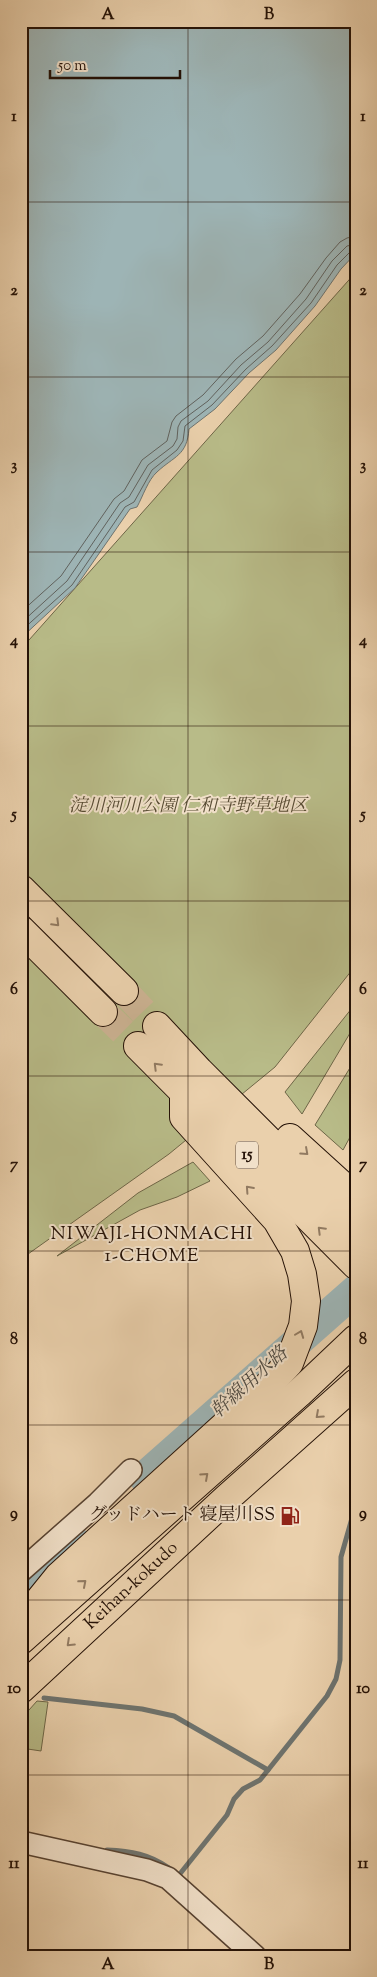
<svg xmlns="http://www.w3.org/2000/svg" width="377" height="1977" font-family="'Sorts Mill Goudy','Noto Serif JP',serif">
	<rect width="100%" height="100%" fill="#ead0ac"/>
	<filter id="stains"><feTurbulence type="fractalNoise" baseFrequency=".004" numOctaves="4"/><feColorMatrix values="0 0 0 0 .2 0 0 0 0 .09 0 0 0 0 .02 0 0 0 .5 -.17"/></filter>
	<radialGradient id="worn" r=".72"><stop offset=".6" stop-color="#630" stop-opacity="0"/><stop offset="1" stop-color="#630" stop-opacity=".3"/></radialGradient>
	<g fill="#b8bb88" stroke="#6e6647">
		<path d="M356,272V965L275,1067L169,1154L21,1259V649Z"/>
		<path d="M356,1003V1023L302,1114L285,1092Z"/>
		<path d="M356,1058V1126L343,1150L315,1125Z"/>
		<path d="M193,1162L210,1181L177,1197L140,1210L57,1256L138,1193Z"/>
		<path d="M37,1701L48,1702L41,1751L21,1748V1719Z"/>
	</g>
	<path fill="#9db4b5" stroke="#6d736f" d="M21,21H356V253L341,269L315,306L276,350L249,373L215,409L189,429C187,456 174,456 157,472C148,480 143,496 137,507L130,509L75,588L21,638Z"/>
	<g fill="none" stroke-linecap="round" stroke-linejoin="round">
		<g stroke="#60625e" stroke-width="1">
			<path d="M21,612L61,576L114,499L124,491L142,460L167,441L172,422L176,416L203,395L236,359L263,336L300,294L326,258L340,242L347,238L356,236"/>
			<path d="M21,623L67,581L120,503L129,497L148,465L173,446L177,439L178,427L181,421L208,401L241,365L268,342L306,299L332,261L347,246L356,244"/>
			<path d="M21,631L72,585L125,507L134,502L152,470L177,450L183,441L185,426L212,405L246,369L272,346L311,303L337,265L351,251L356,250"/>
		</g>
		<g stroke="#6d736f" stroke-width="5">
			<path d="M44,1698L142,1709L174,1716L268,1770"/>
			<path d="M107,1850C131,1851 149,1854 169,1868"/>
			<path d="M179,1875L227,1815L234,1799L243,1789L260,1780L327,1696L336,1679L340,1660L341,1557L356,1504"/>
		</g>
		<g stroke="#9db4b5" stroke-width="31">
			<path d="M144,1477L356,1290"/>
			<path d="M21,1593L75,1542"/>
		</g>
		<g stroke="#ccb393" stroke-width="28" stroke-dasharray="28 14" stroke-linecap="butt">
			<path d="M124,991L157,1026"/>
			<path d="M103,1012L138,1046"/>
		</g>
		<g stroke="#564130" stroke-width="24">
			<g id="minor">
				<path d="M21,1571L98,1503L131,1470"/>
				<path d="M21,1842L147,1870L168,1878L255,1956"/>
			</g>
		</g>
		<g stroke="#241106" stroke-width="30">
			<g id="major">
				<path d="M21,889L124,991"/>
				<path d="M21,930L103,1012"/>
				<path d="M157,1026L199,1071L356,1228"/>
				<path d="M138,1046L356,1265"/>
				<path d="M290,1138L356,1198"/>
				<path d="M21,1623L59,1576L265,1389L289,1363L303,1326L306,1301L302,1274L295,1251L277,1220L184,1117V1093"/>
			</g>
		</g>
		<g stroke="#241106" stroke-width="30">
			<g id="highway">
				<path d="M21,1640L299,1393L356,1339"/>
				<path id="s1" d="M21,1689L226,1499L356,1383"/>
			</g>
		</g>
		<use href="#minor" stroke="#f1e0c9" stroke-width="21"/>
		<use href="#major" stroke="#ead0ac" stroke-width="28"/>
		<use href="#highway" stroke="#ead0ac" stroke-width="28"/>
	</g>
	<defs><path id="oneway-chevron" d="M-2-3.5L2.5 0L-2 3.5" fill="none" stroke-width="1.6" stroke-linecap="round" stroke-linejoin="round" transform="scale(1.25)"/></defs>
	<g stroke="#917a61">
		<use href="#oneway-chevron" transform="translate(56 923) rotate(45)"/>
		<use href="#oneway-chevron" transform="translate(157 1066) rotate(-135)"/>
		<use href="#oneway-chevron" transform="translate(305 1152) rotate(42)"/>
		<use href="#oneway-chevron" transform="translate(249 1189) rotate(-132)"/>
		<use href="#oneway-chevron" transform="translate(321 1230) rotate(-135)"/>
		<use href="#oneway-chevron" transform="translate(300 1334) rotate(-69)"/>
		<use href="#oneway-chevron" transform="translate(319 1415) rotate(138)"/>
		<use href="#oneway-chevron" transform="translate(205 1476) rotate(-42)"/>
		<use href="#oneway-chevron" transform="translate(83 1583) rotate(-41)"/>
		<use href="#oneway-chevron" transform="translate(70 1643) rotate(137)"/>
	</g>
	<path fill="none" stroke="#241106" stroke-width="1" stroke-opacity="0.55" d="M188,21V1956M21,202H356M21,377H356M21,552H356M21,726H356M21,901H356M21,1076H356M21,1251H356M21,1425H356M21,1600H356M21,1775H356"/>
	<defs>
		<g id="fuel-bare" transform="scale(1.5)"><path d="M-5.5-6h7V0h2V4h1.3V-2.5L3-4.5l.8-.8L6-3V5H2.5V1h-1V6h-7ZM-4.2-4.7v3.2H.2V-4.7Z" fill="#8f2418" stroke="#f1e0c9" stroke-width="2.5" paint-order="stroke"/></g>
	</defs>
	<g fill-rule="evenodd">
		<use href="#fuel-bare" x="290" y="1516"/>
	</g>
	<g text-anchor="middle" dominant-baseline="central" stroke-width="4" stroke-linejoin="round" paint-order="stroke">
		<rect fill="#f1e0c9" stroke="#624f40" stroke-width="1" x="236" y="1141.5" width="22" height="27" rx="4"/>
		<g font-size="16" font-weight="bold" fill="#241106">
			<text x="247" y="1155">15</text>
		</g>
		<g font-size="18" font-style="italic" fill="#584c34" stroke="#f1e0c9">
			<text x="188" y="807">淀川河川公園 仁和寺野草地区</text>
		</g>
		<g font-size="18" fill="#241106" stroke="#f1e0c9" text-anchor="end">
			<text x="275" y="1516">グッドハート 寝屋川SS</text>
		</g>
		<g font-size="18" fill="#241106" stroke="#f1e0c9">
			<text stroke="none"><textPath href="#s1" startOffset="151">Keihan-kokudo</textPath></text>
		</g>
		<g font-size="19" letter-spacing="1" fill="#241106" stroke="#f1e0c9">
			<text x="152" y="1234">NIWAJI-HONMACHI<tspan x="152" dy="22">1-CHOME</tspan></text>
		</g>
		<g font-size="19" font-style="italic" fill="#4e4a43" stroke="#f1e0c9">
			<text transform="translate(250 1383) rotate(-42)">幹線用水路</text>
		</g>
	</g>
	<rect width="377" height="1977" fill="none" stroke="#ead0ac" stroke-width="55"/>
	<path d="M50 70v8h130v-8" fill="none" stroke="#241106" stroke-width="2.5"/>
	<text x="58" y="70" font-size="15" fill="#241106" stroke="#f1e0c9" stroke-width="4" paint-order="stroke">50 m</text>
	<rect x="28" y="28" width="322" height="1922" fill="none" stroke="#241106" stroke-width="2"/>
	<g font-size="16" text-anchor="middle" font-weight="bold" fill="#241106">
		<text x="108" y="19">A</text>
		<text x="269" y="19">B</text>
		<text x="14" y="121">1</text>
		<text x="363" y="121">1</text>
		<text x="14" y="295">2</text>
		<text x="363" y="295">2</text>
		<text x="14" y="470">3</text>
		<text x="363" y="470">3</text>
		<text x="14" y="645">4</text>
		<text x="363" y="645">4</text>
		<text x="14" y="819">5</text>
		<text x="363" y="819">5</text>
		<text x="14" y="994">6</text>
		<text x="363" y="994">6</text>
		<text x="14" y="1169">7</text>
		<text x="363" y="1169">7</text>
		<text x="14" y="1344">8</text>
		<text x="363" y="1344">8</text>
		<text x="14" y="1518">9</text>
		<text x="363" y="1518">9</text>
		<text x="14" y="1693">10</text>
		<text x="363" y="1693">10</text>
		<text x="14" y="1868">11</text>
		<text x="363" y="1868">11</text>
		<text x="108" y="1969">A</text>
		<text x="269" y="1969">B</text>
	</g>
	<rect width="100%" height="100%" filter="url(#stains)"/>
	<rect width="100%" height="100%" fill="url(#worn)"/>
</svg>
